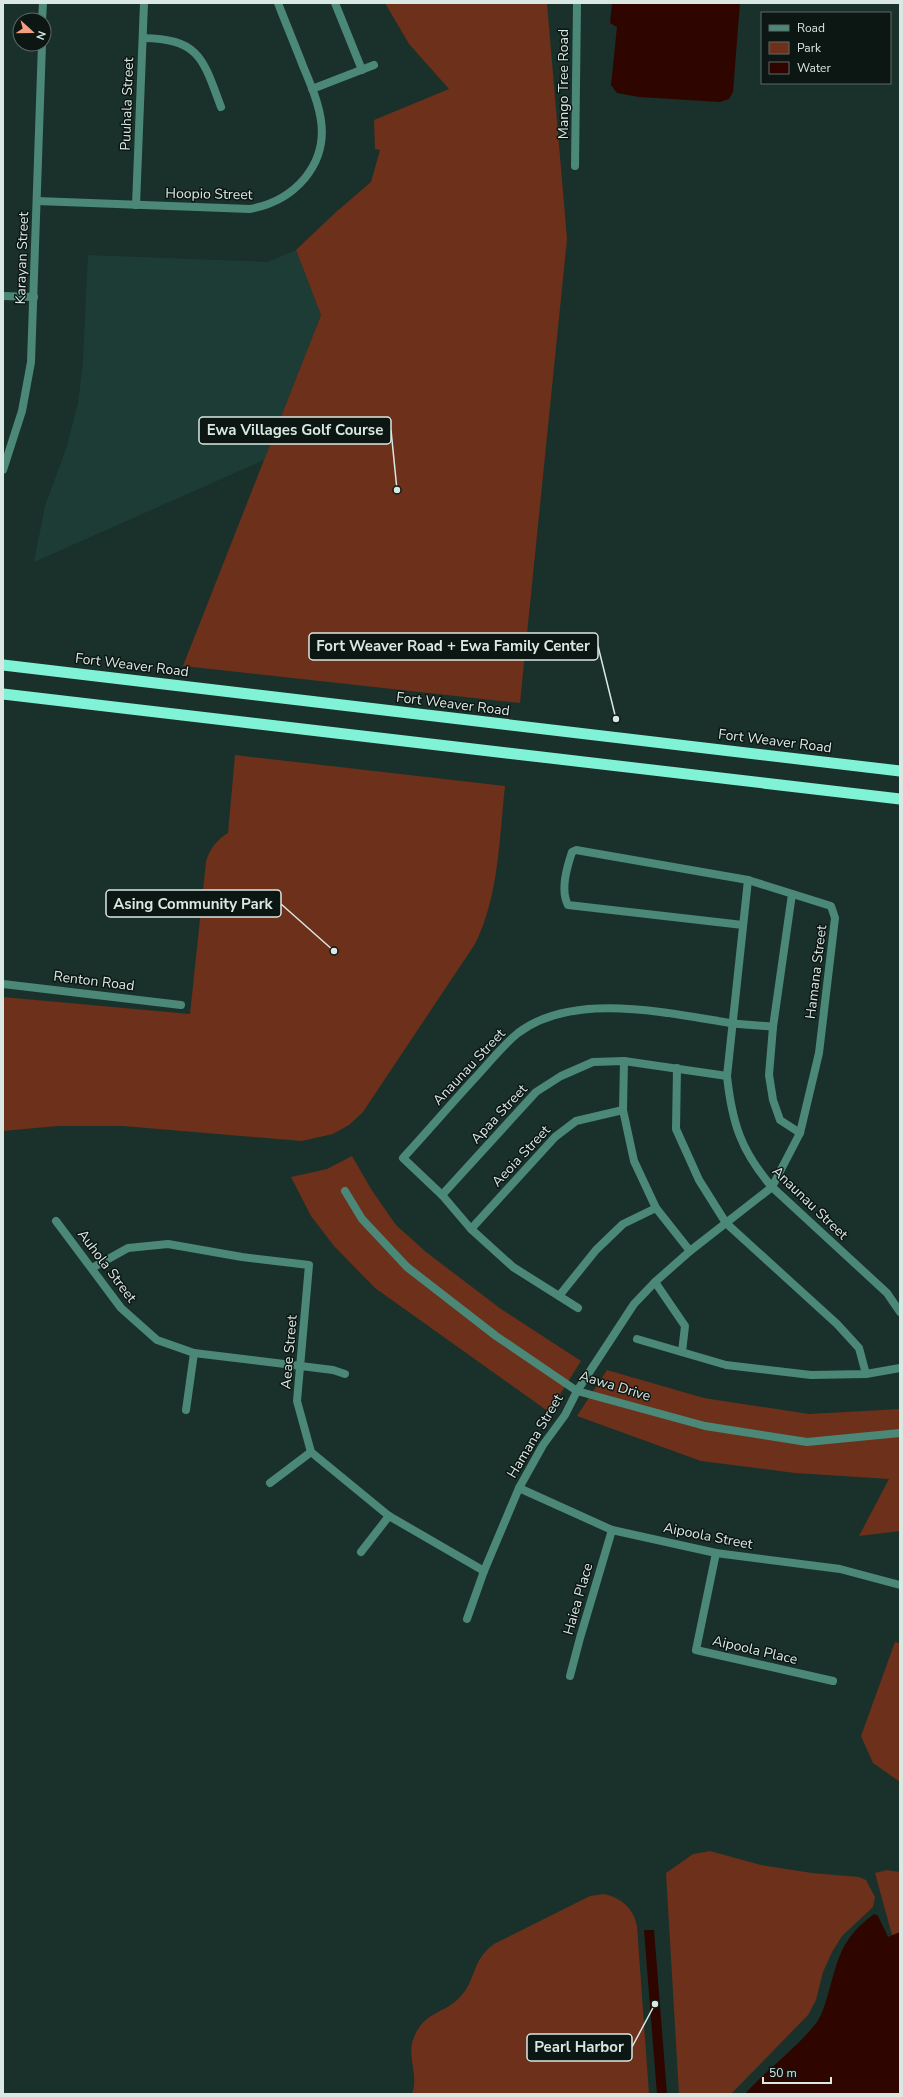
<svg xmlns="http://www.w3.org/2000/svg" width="903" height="2097" font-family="'Nunito Sans',sans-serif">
	<rect width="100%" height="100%" fill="#19312a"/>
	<path fill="#1c3c35" d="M296,250L321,315L264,460L34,562L45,506L67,446L78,403L83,362L88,255L268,262Z"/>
	<g fill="#6c301b">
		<path d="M385,3H547L567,239L520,703L183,666L321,315L296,250L336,212L371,182L380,150L375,149L374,120L449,89L409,44Z"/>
		<path d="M235,755L505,786C499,840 499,896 475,944L363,1112L349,1125L333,1134L302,1141L123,1126H58L3,1131V997L190,1014L206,862C209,850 217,839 228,833Z"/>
		<path d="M352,1156L371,1189L396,1225L426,1252L501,1309L581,1361L549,1412L375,1288L334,1246L311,1216L291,1177L327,1169Z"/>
		<path d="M607,1370L704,1398L809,1414L900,1409V1531L859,1536L889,1479L795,1473L701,1461L577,1416Z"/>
		<path d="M895,1642L900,1643V1782L873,1763L861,1736Z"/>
		<path d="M710,1851L761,1865L812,1873L859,1877L866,1880L875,1897L873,1907L842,1936L832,1952L823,1972L816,2000L808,2015L731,2094H679L666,1873L693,1854Z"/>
		<path d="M887,1870L900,1872V1944L892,1935L875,1873Z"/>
		<path d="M604,1894C622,1898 633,1908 637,1926L649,2094H412C419,2075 407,2058 413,2040C423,2011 443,2015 460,1997C477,1980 470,1962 494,1944L590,1896Z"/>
	</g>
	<g fill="#2f0500">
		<path d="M612,3H740L733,92L729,99L720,102L639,97L617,93L611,85L617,27L610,23Z"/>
		<path d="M874,1914L878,1916L888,1937L900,1932V2094H745C767,2069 796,2049 817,2022C823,2013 826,2001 829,1991C839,1955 842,1938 874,1914Z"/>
		<path d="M644,1930H654L667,2094H657Z"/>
	</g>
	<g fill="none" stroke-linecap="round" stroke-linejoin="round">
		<g stroke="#4b8878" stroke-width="8">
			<path d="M335,3L362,70"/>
			<path d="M42,20L43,3"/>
			<path d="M143,38C200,39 203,59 221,107"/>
			<path d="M312,89L374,65"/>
			<path d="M575,166L577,3"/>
			<path d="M37,201L250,209C272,205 290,196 305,178C335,141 319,104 303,66C295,45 286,24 278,3"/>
			<path d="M136,205L144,3"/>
			<path d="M3,296L34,297"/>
			<path d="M3,470L22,411L31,362L42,44"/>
			<path d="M748,880L727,1076C732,1123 741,1151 772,1187L887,1293L900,1312"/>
			<path d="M792,894L773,1027L769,1075L773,1100L780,1120L800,1133"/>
			<path d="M3,984L181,1005"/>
			<path d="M624,1061L623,1110L634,1161L656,1208L690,1251"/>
			<path d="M677,1068L676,1129L699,1180L726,1223L837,1324L859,1348L866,1374"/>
			<path d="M345,1191L362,1219L407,1267L496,1336L577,1391L705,1426L807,1442L900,1433"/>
			<path d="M442,1195L536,1092L561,1076L593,1062L624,1061L727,1076"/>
			<path d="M56,1221L121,1308L157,1340L194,1353L333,1370L345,1374"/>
			<path d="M471,1229L555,1137L576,1121L623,1110"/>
			<path d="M92,1268L128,1248L168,1244L242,1257L309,1265L297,1401L311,1452L389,1516L484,1571"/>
			<path d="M655,1282L685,1326L682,1352"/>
			<path d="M559,1296L596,1250L623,1224L656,1208"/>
			<path d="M578,1308L513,1267L471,1229L442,1195L403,1158C427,1132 450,1105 474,1079C488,1064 502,1046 518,1033C573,991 667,1013 730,1023C744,1025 759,1025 773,1027"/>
			<path d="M637,1339L726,1365L811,1375L866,1374L900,1368"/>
			<path d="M186,1410L194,1353"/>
			<path d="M270,1483L311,1452"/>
			<path d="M519,1488L612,1530L716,1553L840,1569L900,1585"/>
			<path d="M361,1552L389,1516"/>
			<path d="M716,1553L696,1650L833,1681"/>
			<path d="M467,1619L484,1571L519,1488L543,1445L565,1415L577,1391L634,1304L655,1282L690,1251L772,1187L800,1133L819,1053L835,918L831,906L748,880L576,850L572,852C567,867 560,890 568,905L743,925"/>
			<path d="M570,1676L580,1638L612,1530"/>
		</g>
		<g stroke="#80f2d6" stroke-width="11">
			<path d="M3,665L900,771"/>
			<path d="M3,694L900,799"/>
		</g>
	</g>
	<g text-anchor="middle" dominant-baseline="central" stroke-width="3" stroke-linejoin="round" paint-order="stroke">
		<g font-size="14" fill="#dae8e4" stroke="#0c1613">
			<text transform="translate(563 84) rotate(-90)">Mango Tree Road</text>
			<text transform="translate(127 104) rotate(-88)">Puuhala Street</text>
			<text transform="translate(209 194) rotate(1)">Hoopio Street</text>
			<text transform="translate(22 258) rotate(-88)">Karayan Street</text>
			<text transform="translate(132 665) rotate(7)">Fort Weaver Road</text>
			<text transform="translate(453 704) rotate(7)">Fort Weaver Road</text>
			<text transform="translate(775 741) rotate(7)">Fort Weaver Road</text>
			<text transform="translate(816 972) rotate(-83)">Hamana Street</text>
			<text transform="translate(94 981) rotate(7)">Renton Road</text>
			<text transform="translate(469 1067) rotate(-47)">Anaunau Street</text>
			<text transform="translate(499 1114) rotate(-47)">Apaa Street</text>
			<text transform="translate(521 1156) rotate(-47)">Aeoia Street</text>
			<text transform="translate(810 1203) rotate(44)">Anaunau Street</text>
			<text transform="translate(107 1266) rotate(53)">Auhola Street</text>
			<text transform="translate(289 1352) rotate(-85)">Aeae Street</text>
			<text transform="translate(615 1386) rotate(17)">Aawa Drive</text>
			<text transform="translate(535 1436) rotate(-59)">Hamana Street</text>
			<text transform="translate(708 1536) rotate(11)">Aipoola Street</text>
			<text transform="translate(578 1599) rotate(-74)">Haiea Place</text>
			<text transform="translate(755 1650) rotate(13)">Aipoola Place</text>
		</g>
	</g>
	<path fill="none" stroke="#dae8e4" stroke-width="1.5" d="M397 490L391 430M616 719L598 646M334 951L281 904M655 2004L632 2047"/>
	<g fill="#dae8e4" stroke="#0c1613" stroke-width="1.5">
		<circle cx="397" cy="490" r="4"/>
		<circle cx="616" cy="719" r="4"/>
		<circle cx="334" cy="951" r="4"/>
		<circle cx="655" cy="2004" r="4"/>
	</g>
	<g fill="#0c1613" stroke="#dae8e4" stroke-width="1.5">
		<rect x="199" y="417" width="192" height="27" rx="4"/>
		<rect x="309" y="633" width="289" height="27" rx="4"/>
		<rect x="106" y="890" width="175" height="27" rx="4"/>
		<rect x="527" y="2034" width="105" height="27" rx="4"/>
	</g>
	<g font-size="15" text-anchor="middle" font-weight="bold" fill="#dae8e4">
		<text x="295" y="435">Ewa Villages Golf Course</text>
		<text x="453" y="651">Fort Weaver Road + Ewa Family Center</text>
		<text x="193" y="909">Asing Community Park</text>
		<text x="579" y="2052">Pearl Harbor</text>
	</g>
	<rect width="903" height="2097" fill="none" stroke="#dae8e4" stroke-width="8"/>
	<rect x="761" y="12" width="130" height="72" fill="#0c1613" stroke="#5e6a67"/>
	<rect x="769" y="25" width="20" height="6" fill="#4b8878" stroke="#5e6a67"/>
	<text x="797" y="32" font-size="12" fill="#dae8e4">Road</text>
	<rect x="769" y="42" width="20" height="12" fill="#6c301b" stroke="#5e6a67"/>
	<text x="797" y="52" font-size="12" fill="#dae8e4">Park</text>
	<rect x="769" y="62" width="20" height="12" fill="#2f0500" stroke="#5e6a67"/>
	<text x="797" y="72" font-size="12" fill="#dae8e4">Water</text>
	<g transform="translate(32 32) rotate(111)"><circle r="19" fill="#0c1613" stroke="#5e6a67"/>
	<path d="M0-3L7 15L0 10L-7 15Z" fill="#f39f82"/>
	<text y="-6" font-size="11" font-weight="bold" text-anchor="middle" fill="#dae8e4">N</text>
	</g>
	<path d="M763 2077v6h68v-6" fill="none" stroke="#dae8e4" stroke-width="2"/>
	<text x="769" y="2077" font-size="12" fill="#dae8e4" stroke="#0c1613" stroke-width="3" paint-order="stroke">50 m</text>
</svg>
